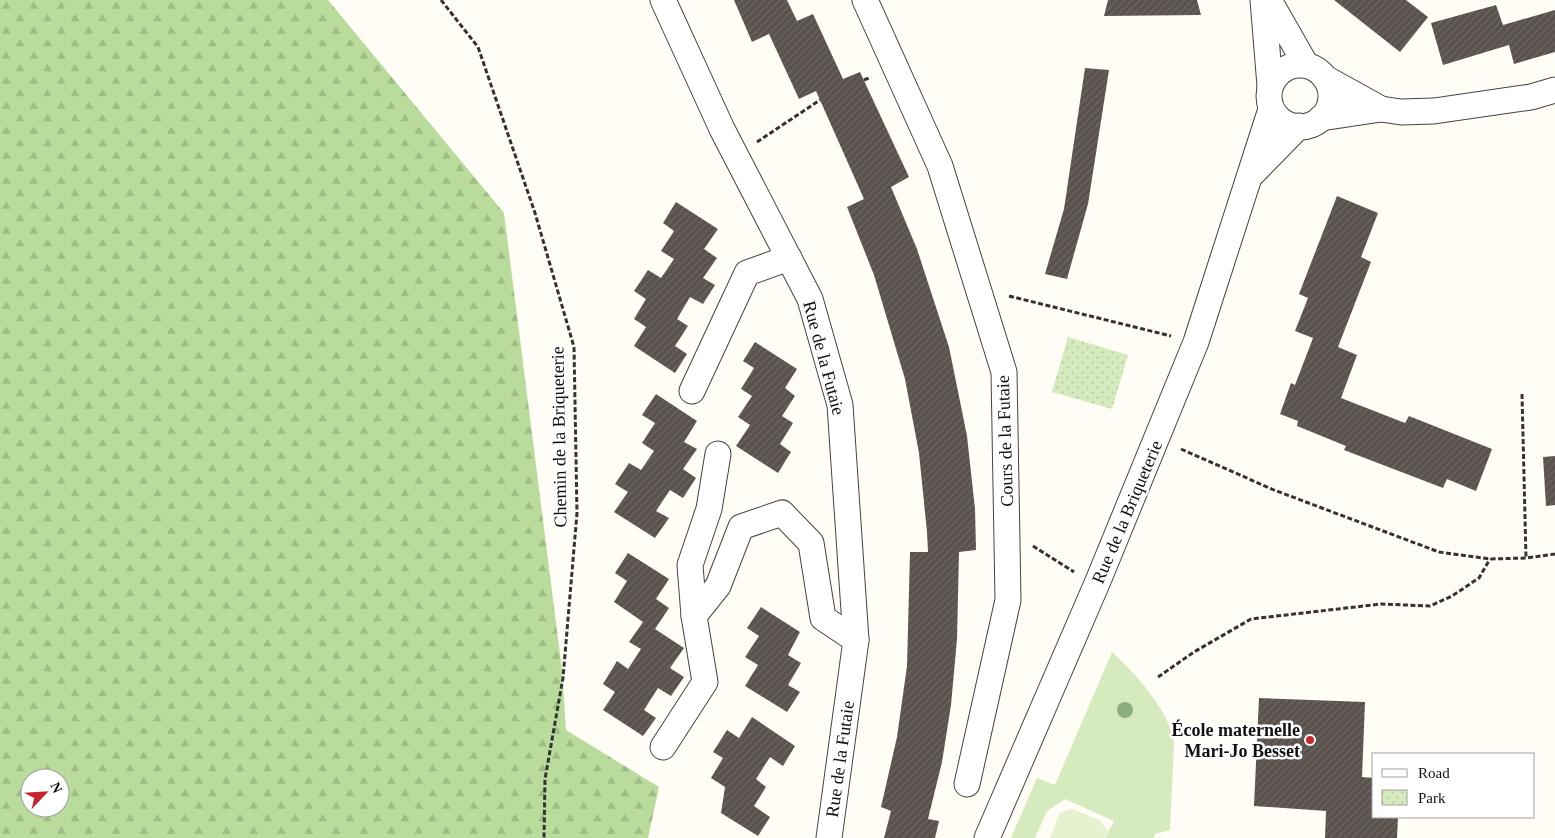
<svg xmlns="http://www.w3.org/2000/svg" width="1555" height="838" font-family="'Times New Roman',serif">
	<defs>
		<pattern id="forest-firs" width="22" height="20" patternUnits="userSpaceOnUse" patternTransform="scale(1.25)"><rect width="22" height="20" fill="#b9dc9c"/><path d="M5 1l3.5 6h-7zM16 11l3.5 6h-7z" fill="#9ebc85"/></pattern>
		<pattern id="park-dots" width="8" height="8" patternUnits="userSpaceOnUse" patternTransform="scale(1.25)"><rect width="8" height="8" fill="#d5ebbd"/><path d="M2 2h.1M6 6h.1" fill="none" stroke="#b6c8a1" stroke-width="1.8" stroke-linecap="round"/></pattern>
		<pattern id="building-hatch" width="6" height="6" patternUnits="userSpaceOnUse" patternTransform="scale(1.25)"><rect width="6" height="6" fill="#5a524d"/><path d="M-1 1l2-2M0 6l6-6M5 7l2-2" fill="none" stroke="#6d6662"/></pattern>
	</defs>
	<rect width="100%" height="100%" fill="#fffdf5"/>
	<path fill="#d5ebbd" d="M1112,652C1135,673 1171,712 1174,744L1170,830L1155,834L1154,838H1105L1114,821L1065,799L1047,811L1035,838H1011L1037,778L1055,785Z"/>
	<path fill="url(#forest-firs)" fill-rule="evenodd" d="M0,0H328L504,213L562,670L566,730L659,787L648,838H0ZM30,778H60V808H30Z"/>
	<path fill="url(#park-dots)" d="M1068,337L1128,355L1112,409L1052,392Z"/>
	<path fill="#e6f2cf" d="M1073,809L1099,820L1108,831L1105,838H1050L1060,812Z"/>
	<g fill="url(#building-hatch)">
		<path d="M734,0H787L797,21L813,14L843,79L860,72L909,177L891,187L917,249L949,347L967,436L975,509L976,550L959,552L957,639L951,705L942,762L928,819L939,821L935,838H884L891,811L881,807L897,737L907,666L910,552H928L927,532L919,453L905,379L874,275L847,207L864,199L816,91L799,99L769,34L752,42Z"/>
		<path d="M1108,0H1197L1201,15L1104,16Z"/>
		<path d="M1334,0H1406L1428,17L1400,52Z"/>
		<path d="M1496,5L1503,25L1555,10V52L1514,64L1509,45L1443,65L1431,23Z"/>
		<path d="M1085,68L1109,70L1088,204L1067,279L1045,274L1064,209Z"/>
		<path d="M1337,196L1378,213L1361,257L1371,262L1338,347L1357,355L1341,398L1405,423L1409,416L1492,449L1476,491L1447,479L1443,488L1344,450L1346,446L1297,426L1298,421L1280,414L1291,383L1295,385L1313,338L1295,331L1308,298L1299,294Z"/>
		<path d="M676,202L718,229L704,249L717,258L703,278L715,285L703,304L690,297L677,319L688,326L675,346L687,354L675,373L634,346L646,327L634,319L646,299L634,291L648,270L661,278L674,259L661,251L674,231L663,223Z"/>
		<path d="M755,342L797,369L785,388L795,396L782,416L793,423L780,444L791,452L778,473L736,446L750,425L738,417L752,396L741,389L754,368L743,361Z"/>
		<path d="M656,394L697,421L684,442L697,449L683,469L696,478L683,498L670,490L656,511L669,518L655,538L614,512L628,492L615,484L629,463L641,470L654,451L642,443L655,423L642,415Z"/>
		<path d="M1555,456V505L1546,506L1543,457Z"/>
		<path d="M628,553L669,579L656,599L669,608L655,629L684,648L670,668L684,677L671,696L658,688L644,710L656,718L643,736L603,710L615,692L603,684L617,661L628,669L641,649L629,642L643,622L614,602L627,581L615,573Z"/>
		<path d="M761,607L800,632L788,655L801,663L788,685L800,692L787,712L745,686L758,665L745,657L759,636L747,628Z"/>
		<path d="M1259,698L1365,702L1362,777L1374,778V817H1398L1397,838H1325L1326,811L1254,806Z"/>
		<path d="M752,717L795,746L783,766L770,757L756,779L766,787L754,806L770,817L758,836L721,813L725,787L711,778L723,758L713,752L727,730L739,738Z"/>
	</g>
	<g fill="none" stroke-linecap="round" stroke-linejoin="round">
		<g stroke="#444" stroke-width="27">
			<g id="street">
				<path d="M663,0L722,129L810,299L840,405L856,640L829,838"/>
				<path d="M865,0L940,166L1004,372L1008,600L967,784"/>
				<path d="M1263,0L1270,86"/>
				<path d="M1269,0L1306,65"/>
				<circle cx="1300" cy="96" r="31"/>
				<path d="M1325,78L1381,109"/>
				<path d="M1321,118L1381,109L1401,112L1434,111L1531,97L1555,90"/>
				<path d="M1253,173L1299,126"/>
				<path d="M692,391L747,273L789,258"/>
				<path d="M694,616L690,565L709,509L718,454"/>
				<path d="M663,747L705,682L694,616L718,586L741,527L782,513L811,543L823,618L856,640"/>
				<path d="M987,838L1098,581L1196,342L1271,109"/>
			</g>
		</g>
		<g stroke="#333" stroke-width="3" stroke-dasharray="5 2.5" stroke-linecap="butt">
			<path d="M441,0L478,47L535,213L574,347L577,513L563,678L545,779L544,838"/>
			<path d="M864,80L871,77"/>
			<path d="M757,142L820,100"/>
			<path d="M1009,296L1171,336"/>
			<path d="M1522,394L1526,558"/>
			<path d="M1181,449L1274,490L1439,552L1490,559L1526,558L1555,554"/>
			<path d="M1033,546L1074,572"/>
			<path d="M1158,677L1194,652L1251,619L1381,604L1430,606L1452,596L1479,578L1490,559"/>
		</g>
		<use href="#street" stroke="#fff" stroke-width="25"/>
	</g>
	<circle fill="#8dad7f" cx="1125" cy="710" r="8"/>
	<circle fill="#c4262e" stroke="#fff" stroke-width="2" cx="1310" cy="740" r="5"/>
	<g text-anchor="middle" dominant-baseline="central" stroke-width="5" stroke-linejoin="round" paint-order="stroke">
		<g font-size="18" fill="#111" stroke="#fff">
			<text transform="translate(824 358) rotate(75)">Rue de la Futaie</text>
			<text transform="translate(559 437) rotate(-91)">Chemin de la Briqueterie</text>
			<text transform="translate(1005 441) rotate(-92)">Cours de la Futaie</text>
			<text transform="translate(1127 512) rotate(-67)">Rue de la Briqueterie</text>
			<text transform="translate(840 759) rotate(-82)">Rue de la Futaie</text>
		</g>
		<g font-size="18" font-weight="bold" fill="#111" stroke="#fff" text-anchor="end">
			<text x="1300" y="730">École maternelle<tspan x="1300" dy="21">Mari-Jo Besset</tspan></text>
		</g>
	</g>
	<rect x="1372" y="753" width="162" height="65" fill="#ffffff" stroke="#a0a0a0"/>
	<rect x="1382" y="769" width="25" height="8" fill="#ffffff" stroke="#a0a0a0"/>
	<text x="1418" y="778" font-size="15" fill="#111111">Road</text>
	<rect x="1382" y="790" width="25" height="15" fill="url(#park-dots)" stroke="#a0a0a0"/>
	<text x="1418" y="803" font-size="15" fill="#111111">Park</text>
	<g transform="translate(45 793) rotate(65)"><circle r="24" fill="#ffffff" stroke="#a0a0a0"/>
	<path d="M0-4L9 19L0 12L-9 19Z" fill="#c4262e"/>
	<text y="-8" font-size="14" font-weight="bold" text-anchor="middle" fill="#111111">N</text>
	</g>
</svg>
